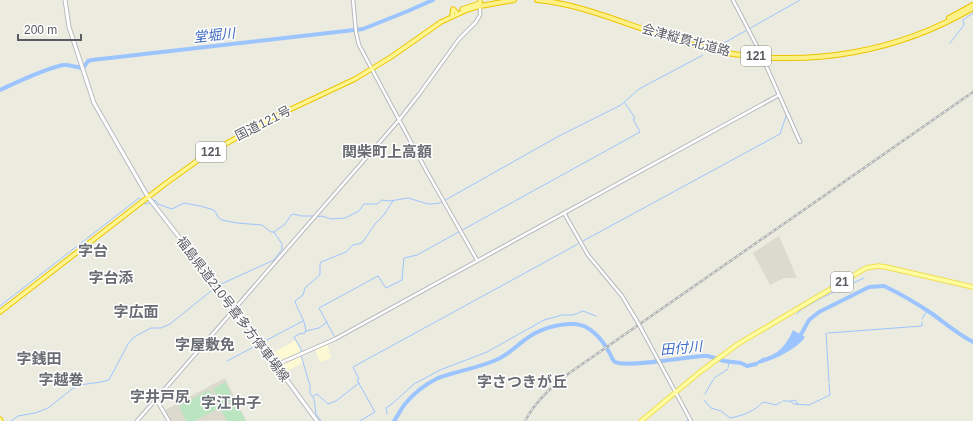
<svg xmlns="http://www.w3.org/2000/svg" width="973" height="421" font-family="Arial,'Noto Sans JP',sans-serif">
	<rect width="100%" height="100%" fill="#ecebdf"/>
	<g fill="#fdfad3">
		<path d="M296,340L301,349L300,352L277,362L271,354Z"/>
		<path d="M327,343L331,358L320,362L315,348Z"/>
		<path d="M300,355L303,363L285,372L279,365Z"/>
	</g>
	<g fill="#dcdace">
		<path d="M779,236L797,278H784L770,285L753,253Z"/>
		<path d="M225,378L246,420L171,421L165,410Z"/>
	</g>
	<g fill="#bbe4c1">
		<path d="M225,382L234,400L222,406L213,389Z"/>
		<path d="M209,390L219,408L194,421H186L179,406Z"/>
		<path d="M236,402L246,421H227L221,410Z"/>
	</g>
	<path fill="#9cc5ff" d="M793,330L805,337C797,350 765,365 750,365C755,364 757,361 761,359C764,357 764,358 767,357C781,352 787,343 793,330Z"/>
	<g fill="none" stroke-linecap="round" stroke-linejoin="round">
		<g stroke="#9cc5ff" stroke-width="1">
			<path d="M724,43L800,0"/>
			<path d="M950,43L964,25L963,20L973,13"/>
			<path d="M153,201L155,200L158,204L172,209L184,203L200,206L211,209L215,211L218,217L222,220L237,223L262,225L271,232H274L282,244V249L274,260L219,285"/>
			<path d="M144,203L145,204L150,203"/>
			<path d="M316,217L322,216L331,219L345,218L359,211L364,204H377L382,200L390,201L408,198L428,204H432L440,203L559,136L621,105L639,89L703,55"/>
			<path d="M274,232L285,224L291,215L294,214L301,216H313"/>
			<path d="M583,241L780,134L786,116L790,113"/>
			<path d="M0,306L139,198L142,200"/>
			<path d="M797,314L802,309L823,297L864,278"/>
			<path d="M922,319L927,311"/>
			<path d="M306,331L319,328L327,322"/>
			<path d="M826,333L829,382"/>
			<path d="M828,333L922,326V322"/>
			<path d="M334,336L319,308L378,276L386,288L402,280L404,258L417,255L640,132L633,119L635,118L625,103"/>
			<path d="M227,361L303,321"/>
			<path d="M728,367L729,362"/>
			<path d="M714,378L728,369"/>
			<path d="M705,394L713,380"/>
			<path d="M313,396L317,394L328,404L336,401L359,383"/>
			<path d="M704,400L711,408L721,411L730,418C742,416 755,411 763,402L776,405L781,402"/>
			<path d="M783,401H790L794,404L809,405L830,395L829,384"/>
			<path d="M791,401L795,400L798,404"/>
			<path d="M387,414L386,408L393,403L414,384L440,370L487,352L544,320L562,315H573L583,311L596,316"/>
			<path d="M11,421L18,416L35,413L48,408L72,389L80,385L101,382L109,380L128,344L134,337L151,328H161L170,324L216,287"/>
			<path d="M321,421L316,414L314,399L310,393V386L301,355V349L294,337L299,334L305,333C308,324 298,312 295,301L303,295L305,288L320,275V264L321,262L346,252L353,245L362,243L375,224L383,216L393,201"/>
			<path d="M360,421L375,412L357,380L359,379L353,367L578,244"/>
			<path d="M686,421L688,420"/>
		</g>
		<g stroke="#9cc5ff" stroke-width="4">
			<path d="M0,90C20,81 41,70 63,65C71,64 76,69 84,67L88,61L92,60L363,29L408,11L433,0"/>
			<path d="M799,338L809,320L819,312L869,287L884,286C901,294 916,303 931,313C945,323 958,334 973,342"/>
			<path d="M394,421C398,416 400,410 405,404C413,394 426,384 438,378C457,371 478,368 496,360C508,355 516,346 526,339C539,329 559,323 575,324C590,325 602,339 609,352C611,355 612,360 615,362C627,368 687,357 703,356H708L724,361L741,363L747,366L756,364"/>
		</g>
		<g stroke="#b7b9bf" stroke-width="4.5">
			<g id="tertiary">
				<path d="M353,0L356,32L359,45L427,172L477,260"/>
				<path d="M733,0L760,52"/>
				<path d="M764,61L800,142"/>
				<path d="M564,213L588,255L622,296L637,321"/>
				<path d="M642,330L691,421"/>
				<path d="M276,365L335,339L779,95"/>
				<path d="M156,399L169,421"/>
				<path d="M137,421L399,120L420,93L459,39L476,22L480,15V6"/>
			</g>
		</g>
		<g stroke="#b8bbc2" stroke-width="5">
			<path id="secondary" d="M65,0L69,27L94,103L148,197L235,309L317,421"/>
		</g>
		<g stroke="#f1dc53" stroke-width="5.5">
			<path id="primary" d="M641,421L700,372L738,344L866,268L878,266L886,267L973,287"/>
		</g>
		<g stroke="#ebc400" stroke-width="5.5">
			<g id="trunk">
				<path d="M462,9L480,3"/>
				<path d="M452,15L453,9L456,12"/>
				<path d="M0,312L165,184L204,156L272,118L355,79L391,57L441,22L467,10L480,6V0"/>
				<path d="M0,419L1,421"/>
			</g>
		</g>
		<g stroke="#ebc400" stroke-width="6">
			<g id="motorway">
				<path d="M537,0C581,4 622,23 664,36C685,42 705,49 726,53C812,67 898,52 973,8"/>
				<path d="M480,6L514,0"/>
				<path d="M949,18L973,5"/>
			</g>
		</g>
		<use href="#tertiary" stroke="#fff" stroke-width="2.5"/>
		<use href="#secondary" stroke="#fff" stroke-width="3"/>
		<use href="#primary" stroke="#fffda1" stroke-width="3.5"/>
		<use href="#trunk" stroke="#fef694" stroke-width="3.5"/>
		<use href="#motorway" stroke="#fdf086" stroke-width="4"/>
		<g stroke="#b3b4b4" stroke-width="2.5">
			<path id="rail" d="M525,421C535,402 551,387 568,374L973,92"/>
		</g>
		<use href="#rail" stroke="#fff" stroke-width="1" stroke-dasharray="3" stroke-linecap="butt"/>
		<g stroke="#b7b9bf" stroke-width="4.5" stroke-linecap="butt">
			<path id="tertiary-bridge" d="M637,321L642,330"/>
		</g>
		<use href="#tertiary-bridge" stroke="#fff" stroke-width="2.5"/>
	</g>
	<g text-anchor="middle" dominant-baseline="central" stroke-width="3" stroke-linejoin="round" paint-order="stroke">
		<g fill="#fff" stroke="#8a8c90" stroke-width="1">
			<rect x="741" y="46" width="30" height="20" rx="3"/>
			<rect x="196" y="142" width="30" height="20" rx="3"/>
			<rect x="831" y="272" width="22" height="20" rx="3"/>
		</g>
		<g font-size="12" font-weight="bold" fill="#585b61">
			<text x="756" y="56">121</text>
			<text x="211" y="152">121</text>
			<text x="842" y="282">21</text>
		</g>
		<g font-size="13" fill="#585b61" stroke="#fff">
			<text transform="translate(686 40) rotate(15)">会津縦貫北道路</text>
			<text transform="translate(263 123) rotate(-27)">国道121号</text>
			<text transform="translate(233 309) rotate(53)">福島県道210号喜多方停車場線</text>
		</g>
		<g font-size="14" font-style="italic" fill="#406cc1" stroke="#fff">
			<text transform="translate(214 35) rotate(-6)">堂堀川</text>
			<text transform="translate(681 348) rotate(-5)">田付川</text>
		</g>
		<g font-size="15" font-weight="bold" fill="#696d73" stroke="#fff">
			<text x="387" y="151">関柴町上高額</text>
			<text x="93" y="250">字台</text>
			<text x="111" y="277">字台添</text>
			<text x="136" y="311">字広面</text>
			<text x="205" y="344">字屋敷免</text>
			<text x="39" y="358">字銭田</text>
			<text x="61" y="379">字越巻</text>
			<text x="522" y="381">字さつきが丘</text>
			<text x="160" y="396">字井戸尻</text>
			<text x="231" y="402">字江中子</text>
		</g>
	</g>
	<path d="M18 34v6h63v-6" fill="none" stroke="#585b61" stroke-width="2"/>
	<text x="24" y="34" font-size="12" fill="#585b61" stroke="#ffffff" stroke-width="3" paint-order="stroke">200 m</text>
</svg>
